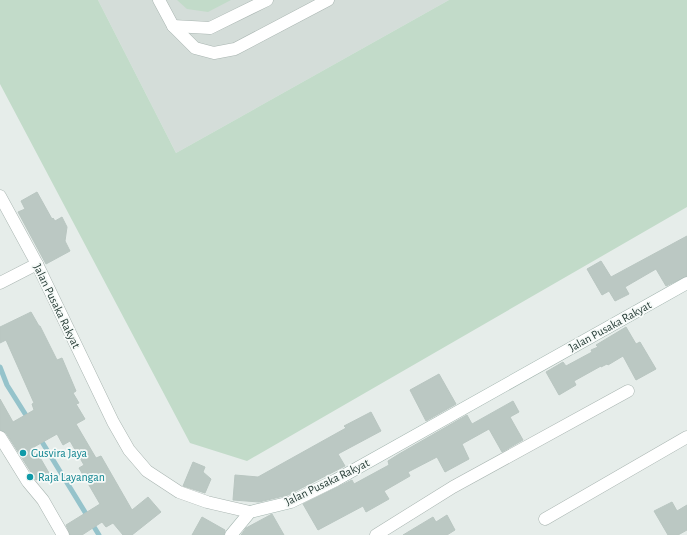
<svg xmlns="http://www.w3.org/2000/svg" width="687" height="535" font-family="'Alegreya Sans',sans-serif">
	<rect width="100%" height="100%" fill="#e6edea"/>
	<path fill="#d4ddd9" d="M98,0H449L176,153Z"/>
	<g fill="#c2dbc9">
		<path d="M0,0H98L176,153L449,0H687V207L247,461L190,443L0,84Z"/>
		<path d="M177,0H231L208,12L187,9Z"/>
	</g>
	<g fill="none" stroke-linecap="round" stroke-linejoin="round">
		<g stroke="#95c3cb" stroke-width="5">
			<path d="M0,367L7,385L29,420"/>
			<path d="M39,437L99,535"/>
		</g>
	</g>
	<g fill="#bbc8c3" stroke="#b9c6c1">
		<path d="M37,192L52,219L53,218L55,221L62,217L67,227L65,241L70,251L46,264L18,212L25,209L21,201Z"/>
		<path d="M687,236V276L666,286L656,269L625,287L629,294L615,301L609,291L602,295L587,269L601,261L611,277Z"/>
		<path d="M31,312L39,326H40L57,360L62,358L76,391L73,393L79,403L76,404L85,419L76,424L96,458L101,456L132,510L148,497L161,512L132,535H123L113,523L106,527L102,522L82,535H70L66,525L100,504L79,468L84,465L70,441L63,445L57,434L34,447L49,473L36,480L6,433L0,430V399L13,422L34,410L32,404L34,403L6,340L0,343V327Z"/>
		<path d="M626,327L636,344L640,342L656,369L636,380L623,356L608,365L607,364L601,367V366L574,381L576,385L559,395L546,372L563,362L566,366L592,352L591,350L598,347L596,345Z"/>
		<path d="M439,374L456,404L426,421L410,390Z"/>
		<path d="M513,401L519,412L510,417L523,440L502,452L489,429L462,444L469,459L445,472L437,457L408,472L410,476L384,491L389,499L366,512L363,506L318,530L303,504L352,480L354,484L389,465L388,461L399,454L467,415L472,424Z"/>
		<path d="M371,412L381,431L338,454L345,466L288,495L259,502L233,500L235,475L258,477L346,428L344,426Z"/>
		<path d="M193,462L205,467L203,472L211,479L205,493L183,486Z"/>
		<path d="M672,502L677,511L687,505V530L678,535H668L654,511Z"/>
		<path d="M272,514L284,535H241L246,528Z"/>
		<path d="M447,515L455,530L447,535H403L433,517L436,522Z"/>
		<path d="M202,517L225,530L224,535H192Z"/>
	</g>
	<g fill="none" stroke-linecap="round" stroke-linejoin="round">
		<g stroke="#a9b5b1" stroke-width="13">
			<g id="street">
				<path d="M159,0L173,26L195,48L214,53L235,49L328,0"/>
				<path d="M173,26L210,28L267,0"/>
				<path d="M0,196L37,264L113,422L129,450L147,471L179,492L207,502L250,512"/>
				<path d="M0,283L37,264"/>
				<path d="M0,437L28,482L43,500L63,535"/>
				<path d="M545,519L687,437"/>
				<path d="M376,535L453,487L628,391"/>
			</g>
		</g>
		<g stroke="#a2b4ae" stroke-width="13">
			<path id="secondary" d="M231,535L250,512L291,502L336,480L687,283"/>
		</g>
		<use href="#street" stroke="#fff" stroke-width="12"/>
		<use href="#secondary" stroke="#fff" stroke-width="12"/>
	</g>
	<g fill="#0f9aa8" stroke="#f6faf8" stroke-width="1.5">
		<circle cx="23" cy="453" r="4"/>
		<circle cx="30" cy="477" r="4"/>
	</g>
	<g text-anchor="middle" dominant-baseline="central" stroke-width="3.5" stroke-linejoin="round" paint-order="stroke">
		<g font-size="12" fill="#273d37" stroke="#f6faf8">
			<text transform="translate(57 306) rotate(64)">Jalan Pusaka Rakyat</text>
			<text transform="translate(610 326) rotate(-29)">Jalan Pusaka Rakyat</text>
			<text transform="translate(327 482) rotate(-26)">Jalan Pusaka Rakyat</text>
		</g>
		<g font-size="12" fill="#0d838f" stroke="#f6faf8" text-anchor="start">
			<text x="31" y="453">Gusvira Jaya</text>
			<text x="38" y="477">Raja Layangan</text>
		</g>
	</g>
</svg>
